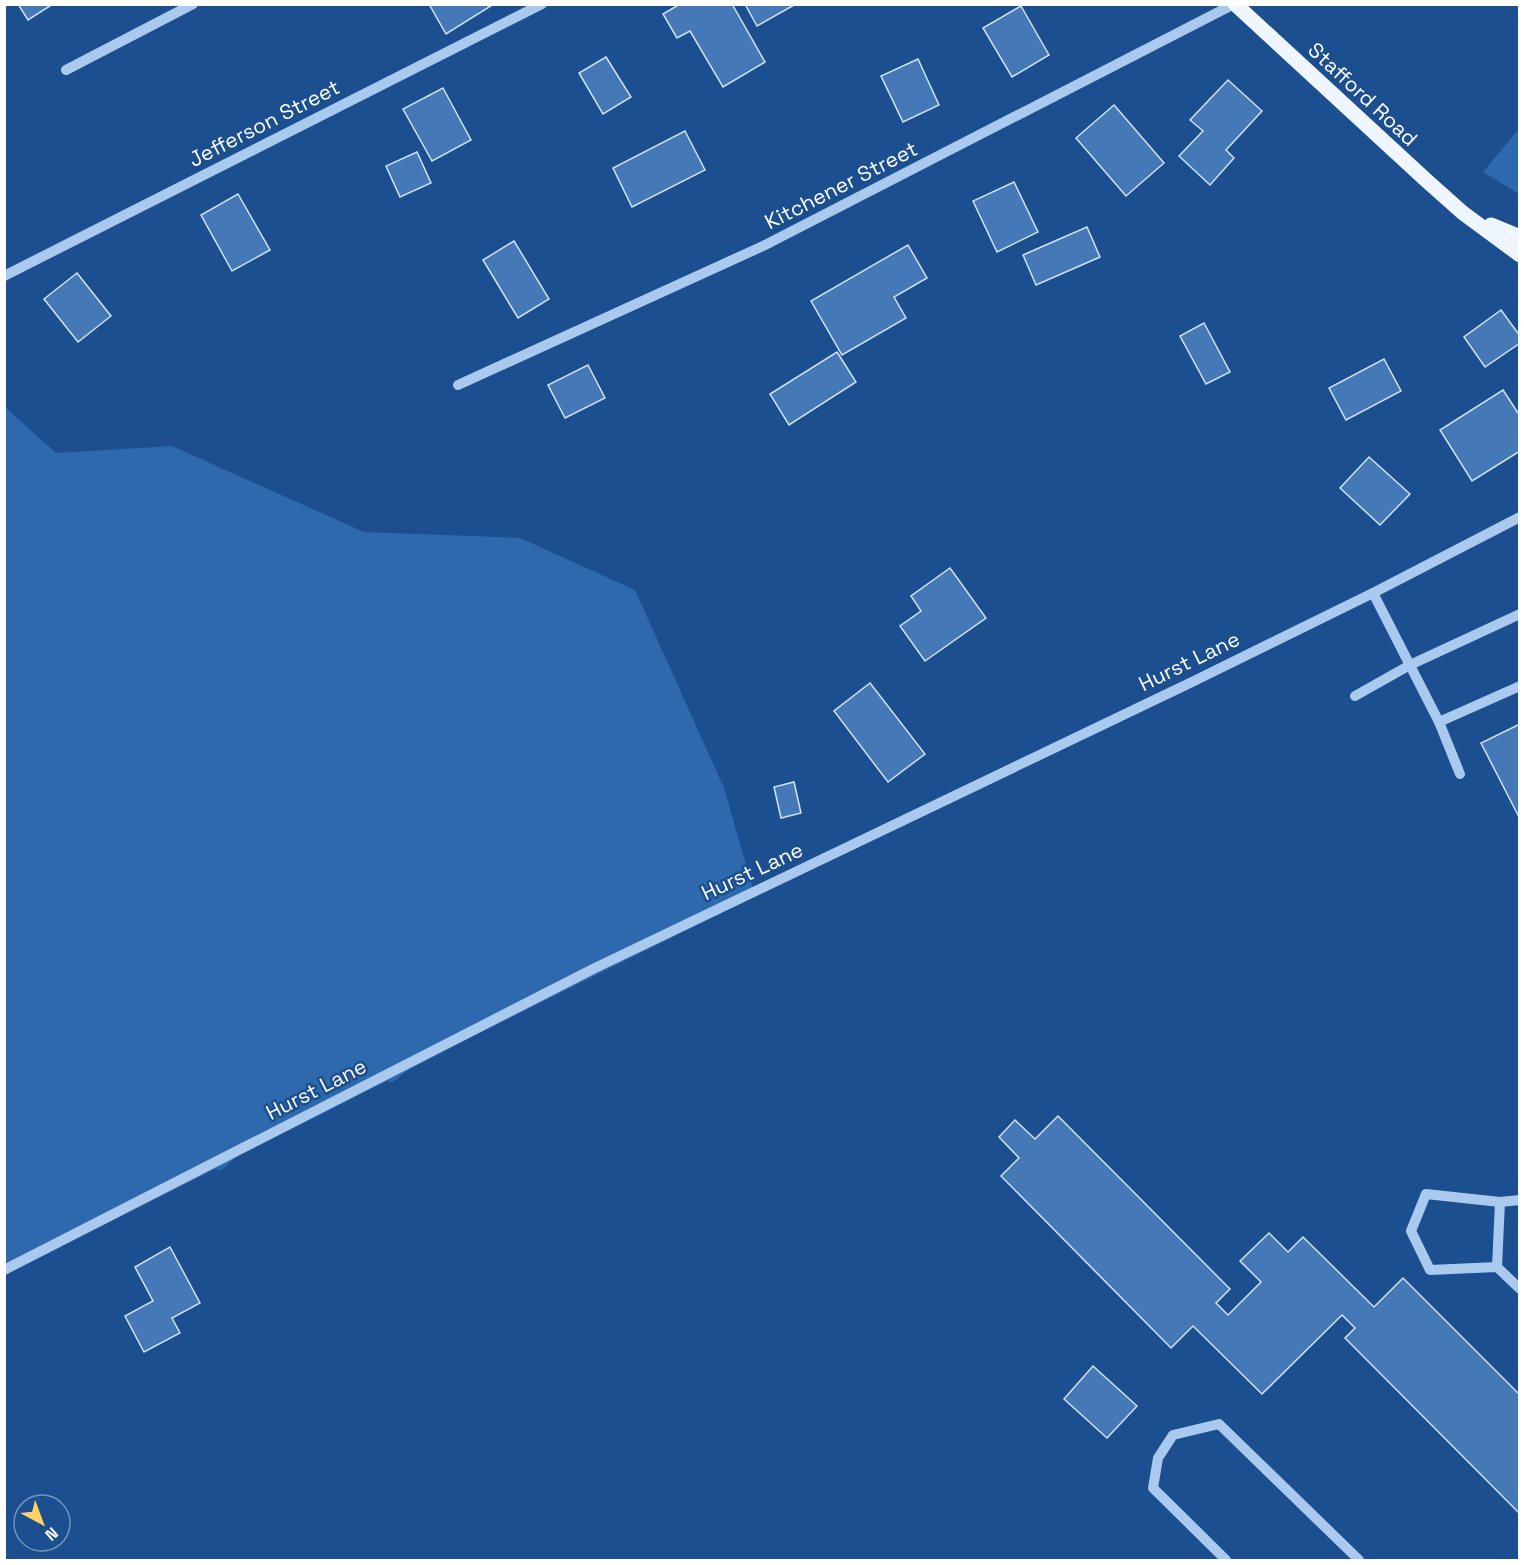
<svg xmlns="http://www.w3.org/2000/svg" width="1524" height="1565" font-family="'Space Grotesk',sans-serif">
	<rect width="100%" height="100%" fill="#1b4f8f"/>
	<g fill="#2e69ad">
		<path d="M1519,129V194L1483,172Z"/>
		<path d="M5,407L56,453L172,446L364,532L520,538L635,590L724,788L755,896L458,1044L408,1070L393,1082L387,1081L238,1156L221,1170L215,1169L5,1275Z"/>
	</g>
	<g fill="#4478b7" stroke="#cfe3fa" stroke-width="1.5">
		<path d="M18,4H53L28,20Z"/>
		<path d="M429,4H494L446,34Z"/>
		<path d="M680,4H732L765,62L723,87L690,31L677,38L663,14Z"/>
		<path d="M745,4H796L757,26Z"/>
		<path d="M1021,6L1049,55L1012,77L983,28Z"/>
		<path d="M606,57L631,97L603,114L579,73Z"/>
		<path d="M918,59L939,105L903,122L881,76Z"/>
		<path d="M1228,80L1262,111L1226,150L1234,158L1210,185L1179,156L1203,131L1190,120Z"/>
		<path d="M443,88L471,140L432,161L403,109Z"/>
		<path d="M1114,105L1164,163L1126,196L1076,138Z"/>
		<path d="M685,131L705,170L632,207L613,168Z"/>
		<path d="M417,152L431,183L400,197L386,166Z"/>
		<path d="M1014,182L1038,232L997,252L973,201Z"/>
		<path d="M238,194L270,250L232,271L201,215Z"/>
		<path d="M1087,227L1100,257L1036,285L1023,255Z"/>
		<path d="M514,241L549,299L518,318L483,260Z"/>
		<path d="M908,245L927,278L894,297L906,318L842,355L811,301Z"/>
		<path d="M77,273L111,316L78,342L44,299Z"/>
		<path d="M1501,310L1520,336V343L1485,367L1464,337Z"/>
		<path d="M1204,323L1230,372L1206,384L1180,336Z"/>
		<path d="M837,352L856,382L789,425L770,394Z"/>
		<path d="M1384,359L1401,391L1346,420L1329,388Z"/>
		<path d="M588,365L605,398L565,418L548,385Z"/>
		<path d="M1503,390L1520,416V451L1472,481L1440,430Z"/>
		<path d="M1369,457L1410,494L1380,525L1340,488Z"/>
		<path d="M950,568L986,618L925,661L900,626L921,611L911,596Z"/>
		<path d="M870,683L925,754L888,782L834,711Z"/>
		<path d="M1520,724V819L1481,743Z"/>
		<path d="M794,782L801,813L781,818L774,787Z"/>
		<path d="M1058,1116L1230,1289L1216,1303L1228,1315L1261,1282L1240,1261L1269,1233L1288,1252L1303,1237L1374,1307L1403,1278L1520,1395V1514L1345,1338L1355,1328L1342,1315L1262,1394L1193,1326L1171,1348L1001,1176L1019,1158L999,1137L1015,1120L1035,1139Z"/>
		<path d="M170,1247L200,1303L172,1318L180,1333L144,1352L125,1316L153,1301L135,1267Z"/>
		<path d="M1093,1366L1137,1406L1107,1438L1064,1399Z"/>
	</g>
	<g fill="none" stroke-linecap="round" stroke-linejoin="round">
		<g stroke="#a9c9ee" stroke-width="10">
			<path d="M66,70L193,4"/>
			<path d="M4,276L542,4"/>
			<path d="M458,385L763,246L1234,4"/>
			<path d="M1373,593L1439,722L1520,686"/>
			<path d="M1355,696L1410,665L1520,614"/>
			<path d="M1439,722L1460,774"/>
			<path d="M1520,1200L1500,1202L1497,1267L1520,1289"/>
			<path d="M1497,1267L1430,1270L1411,1231L1426,1194L1500,1202"/>
			<path d="M4,1270L595,968L1192,682L1373,593L1520,517"/>
			<path d="M1226,1560L1153,1488L1158,1458L1173,1435L1219,1424L1359,1560"/>
		</g>
		<g stroke="#f0f6ff" stroke-width="15">
			<path d="M1235,4L1427,181L1463,213L1520,255"/>
			<path d="M1491,225L1520,237"/>
		</g>
	</g>
	<g text-anchor="middle" dominant-baseline="central" stroke-width="5" stroke-linejoin="round" paint-order="stroke">
		<g font-size="21" fill="#fff" stroke="#1b4f8f">
			<text transform="translate(1363 94) rotate(43)">Stafford Road</text>
			<text transform="translate(264 123) rotate(-27)">Jefferson Street</text>
			<text transform="translate(841 185) rotate(-27)">Kitchener Street</text>
			<text transform="translate(1189 661) rotate(-26)">Hurst Lane</text>
			<text transform="translate(752 871) rotate(-25)">Hurst Lane</text>
			<text transform="translate(316 1089) rotate(-27)">Hurst Lane</text>
		</g>
	</g>
	<rect width="1524" height="1565" fill="none" stroke="#ffffff" stroke-width="12"/>
	<g transform="translate(42 1523) rotate(139)"><circle r="28" fill="#1b4f8f" stroke="#7695bc" stroke-width="1.5"/>
	<path d="M0-4.5L10 22L0 15L-10 22Z" fill="#ffd166"/>
	<text y="-9" font-size="16" font-weight="bold" text-anchor="middle" fill="#ffffff">N</text>
	</g>
</svg>
